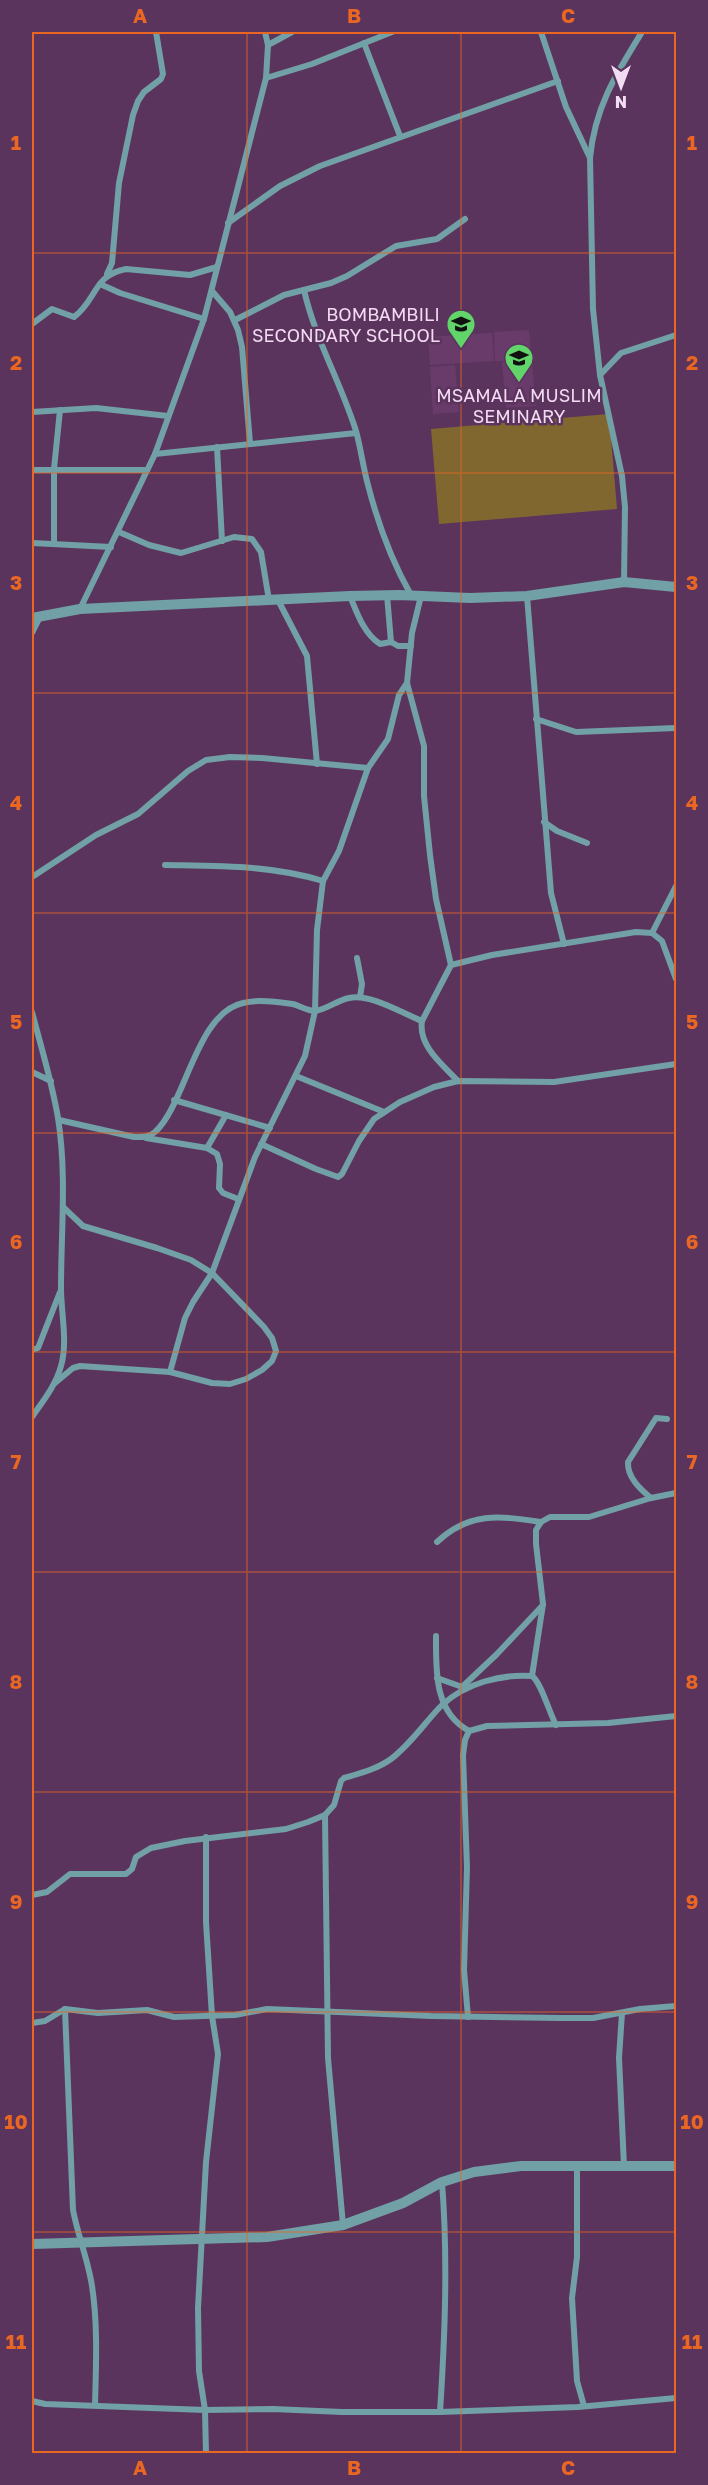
<svg xmlns="http://www.w3.org/2000/svg" width="708" height="2485" font-family="'Golos Text',sans-serif">
	<rect width="100%" height="100%" fill="#5b345d"/>
	<g fill="#683b6a">
		<path d="M529,330L536,406L506,408L502,362L507,361H495L494,332Z"/>
		<path d="M492,333L494,361L430,365L428,337Z"/>
		<path d="M455,365L459,412L433,414L430,367Z"/>
	</g>
	<path fill="#806730" d="M609,414L617,509L439,524L431,429Z"/>
	<g fill="none" stroke-linecap="round" stroke-linejoin="round">
		<g stroke="#71a0a6" stroke-width="6">
			<path d="M541,32L566,107L590,158"/>
			<path d="M364,43L400,136"/>
			<path d="M268,45L292,32"/>
			<path d="M266,78L312,64L392,32"/>
			<path d="M228,223L280,186L320,166L558,81"/>
			<path d="M107,274L112,263L119,183L133,115L138,101L144,92L161,79L163,74L156,32"/>
			<path d="M100,284L120,293L204,319"/>
			<path d="M304,290C315,339 341,383 356,431C361,449 363,467 368,485C378,524 391,560 411,595"/>
			<path d="M212,291L230,312L238,330L242,347L250,443"/>
			<path d="M235,320L284,295L331,283L347,276L396,246L437,239L465,219"/>
			<path d="M32,324L52,309L74,317C97,300 93,275 126,269L190,275L217,267"/>
			<path d="M600,375L621,353L676,335"/>
			<path d="M32,412L96,408L168,416"/>
			<path d="M217,447L222,541"/>
			<path d="M155,454L356,433"/>
			<path d="M32,470H147"/>
			<path d="M119,532L149,545L181,553L234,537L252,539L261,552L269,600"/>
			<path d="M32,543L111,547"/>
			<path d="M54,543V469L60,410"/>
			<path d="M624,582L625,507L622,476L600,375L593,309L590,158C595,107 616,74 642,32"/>
			<path d="M387,595L391,642L398,646H411"/>
			<path d="M350,596C357,613 364,634 380,644L391,642"/>
			<path d="M421,596L412,633L407,683L424,746V796L430,855L436,899L451,965"/>
			<path d="M527,596L551,893L564,944"/>
			<path d="M278,600L307,656L317,764"/>
			<path d="M80,609L155,454L204,319L266,78L268,45L265,32"/>
			<path d="M32,633L40,617"/>
			<path d="M536,719L576,732L676,728"/>
			<path d="M544,822L557,831L587,843"/>
			<path d="M165,865C219,866 271,865 323,881"/>
			<path d="M32,877L96,835L138,814L188,771L206,760L230,757L262,758L368,768"/>
			<path d="M652,933L676,886"/>
			<path d="M357,958L362,984L360,997"/>
			<path d="M32,1012C41,1047 52,1082 58,1118C67,1174 61,1232 61,1288C61,1313 68,1342 61,1366C56,1385 43,1401 32,1417"/>
			<path d="M32,1072L51,1081"/>
			<path d="M296,1076L384,1112"/>
			<path d="M458,1081C443,1065 418,1046 422,1021L451,965L492,955L636,932L652,933L662,941L676,979"/>
			<path d="M174,1100L270,1128"/>
			<path d="M59,1120L134,1137C142,1137 148,1138 155,1132C186,1104 196,1013 243,1003C258,999 278,1002 293,1004C300,1006 308,1011 315,1011C325,1010 338,1000 349,998C369,993 402,1013 422,1021"/>
			<path d="M146,1138L207,1148L217,1154L220,1164L219,1188L223,1193L238,1199"/>
			<path d="M261,1144L316,1169L338,1177L342,1174L359,1141L374,1119L400,1102L434,1087L458,1081L554,1082L676,1064"/>
			<path d="M207,1148L226,1115"/>
			<path d="M32,1350L38,1348L60,1292"/>
			<path d="M170,1372L185,1318L193,1302L212,1273L255,1157L305,1056L315,1011L317,930L323,881L339,851L368,768L388,739L399,695L407,683"/>
			<path d="M55,1383L73,1368L80,1366L170,1372L212,1383L230,1384L246,1379L262,1370L272,1361L276,1351L272,1338L264,1327L212,1273L191,1260L157,1248L83,1226L63,1207"/>
			<path d="M651,1498C640,1489 627,1477 628,1462L656,1418L667,1419"/>
			<path d="M437,1542C470,1511 500,1516 541,1522"/>
			<path d="M436,1636C436,1671 434,1712 469,1731"/>
			<path d="M532,1676L543,1604L536,1544V1530L541,1522L550,1517H589L651,1498L676,1493"/>
			<path d="M437,1678L465,1688"/>
			<path d="M462,1687L497,1654L543,1605"/>
			<path d="M325,1815L328,2058L343,2225"/>
			<path d="M206,1837V1922L212,2016L218,2054L206,2162L198,2308L199,2371L205,2410L206,2454"/>
			<path d="M32,1895L47,1892L70,1874H126L132,1869L136,1857L151,1848L185,1841L286,1829L308,1822L325,1815L334,1805L341,1781L344,1778C361,1773 377,1769 391,1759C411,1744 425,1722 442,1705C466,1683 501,1674 532,1676C541,1682 549,1712 556,1725"/>
			<path d="M65,2009L73,2210C78,2236 88,2260 92,2286C98,2325 96,2366 95,2405"/>
			<path d="M622,2013L619,2058L624,2166"/>
			<path d="M468,2017L464,1970L467,1867L463,1755L465,1740L469,1731L487,1726L608,1723L676,1716"/>
			<path d="M32,2023L45,2021L65,2009L98,2013L147,2010L174,2017L235,2015L267,2009L431,2016L561,2018H593L640,2009L676,2006"/>
			<path d="M577,2166V2257L572,2298L577,2381L584,2406"/>
			<path d="M32,2401L45,2404L205,2410L273,2409L342,2412H440L578,2407L676,2398"/>
			<path d="M440,2412C445,2335 448,2259 442,2182"/>
		</g>
		<g stroke="#71a0a6" stroke-width="10">
			<path d="M32,618L80,609L350,596L399,595L470,598L527,596L624,582L676,587"/>
			<path d="M32,2244L267,2237L343,2225L403,2203L442,2182L474,2172L521,2166H676"/>
		</g>
	</g>
	<path fill="none" stroke="#e96623" stroke-width="1.5" stroke-opacity="0.55" d="M247,32V2454M461,32V2454M32,253H676M32,473H676M32,693H676M32,913H676M32,1133H676M32,1352H676M32,1572H676M32,1792H676M32,2012H676M32,2232H676"/>
	<defs>
		<g id="school-pin" transform="scale(1.5)"><path d="M0 17L-7.5 6A9.5 9.5 0 1 1 7.5 6Z" fill="#61d56a" stroke="#5b345d"/><path d="M0-5L7-2L0 1L-7-2ZM-4 1L0 2.5L4 1V4Q0 6-4 4Z" fill="#111"/></g>
	</defs>
	<g fill-rule="evenodd">
		<use href="#school-pin" x="461" y="324"/>
		<use href="#school-pin" x="519" y="358"/>
	</g>
	<g text-anchor="middle" dominant-baseline="central" stroke-width="5" stroke-linejoin="round" paint-order="stroke">
		<g font-size="18" fill="#f3dbf3" stroke="#5b345d" text-anchor="end">
			<text x="440" y="314">BOMBAMBILI<tspan x="440" dy="21">SECONDARY SCHOOL</tspan></text>
			<text x="519" y="395" text-anchor="middle">MSAMALA MUSLIM<tspan x="519" dy="21">SEMINARY</tspan></text>
		</g>
	</g>
	<rect width="708" height="2485" fill="none" stroke="#5b345d" stroke-width="66"/>
	<g transform="translate(621 87) rotate(180)" stroke="#5b345d" stroke-width="4.5" paint-order="stroke">
	<path d="M0-4.5L10 22L0 15L-10 22Z" fill="#f3dbf3"/>
	<text y="-9" font-size="16" font-weight="bold" text-anchor="middle" fill="#f3dbf3">N</text>
	</g>
	<rect x="33" y="33" width="642" height="2419" fill="none" stroke="#e96623" stroke-width="2"/>
	<g font-size="20" text-anchor="middle" font-weight="bold" fill="#e96623">
		<text x="140" y="23">A</text>
		<text x="354" y="23">B</text>
		<text x="568" y="23">C</text>
		<text x="16" y="150">1</text>
		<text x="692" y="150">1</text>
		<text x="16" y="370">2</text>
		<text x="692" y="370">2</text>
		<text x="16" y="590">3</text>
		<text x="692" y="590">3</text>
		<text x="16" y="810">4</text>
		<text x="692" y="810">4</text>
		<text x="16" y="1029">5</text>
		<text x="692" y="1029">5</text>
		<text x="16" y="1249">6</text>
		<text x="692" y="1249">6</text>
		<text x="16" y="1469">7</text>
		<text x="692" y="1469">7</text>
		<text x="16" y="1689">8</text>
		<text x="692" y="1689">8</text>
		<text x="16" y="1909">9</text>
		<text x="692" y="1909">9</text>
		<text x="16" y="2129">10</text>
		<text x="692" y="2129">10</text>
		<text x="16" y="2349">11</text>
		<text x="692" y="2349">11</text>
		<text x="140" y="2475">A</text>
		<text x="354" y="2475">B</text>
		<text x="568" y="2475">C</text>
	</g>
</svg>
